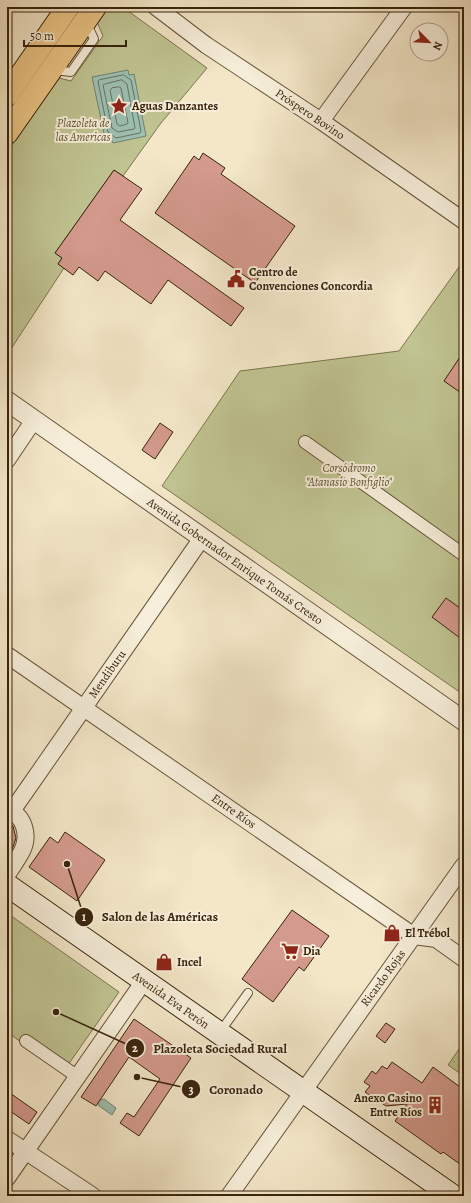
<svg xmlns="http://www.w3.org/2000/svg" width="471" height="1203" font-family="Alegreya,serif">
	<defs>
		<pattern id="grass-dots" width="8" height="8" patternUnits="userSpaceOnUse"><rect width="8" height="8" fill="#c0c492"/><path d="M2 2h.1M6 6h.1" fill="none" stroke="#a6a87d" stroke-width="1.8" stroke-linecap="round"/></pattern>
	</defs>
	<rect width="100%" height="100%" fill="#f3e7c8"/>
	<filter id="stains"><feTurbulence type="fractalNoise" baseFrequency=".005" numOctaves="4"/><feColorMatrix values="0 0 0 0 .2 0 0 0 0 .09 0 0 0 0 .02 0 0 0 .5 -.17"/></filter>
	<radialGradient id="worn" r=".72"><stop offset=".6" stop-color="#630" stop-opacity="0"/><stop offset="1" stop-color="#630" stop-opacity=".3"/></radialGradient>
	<path fill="url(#grass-dots)" stroke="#7c744e" d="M464,1042V1076L448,1065Z"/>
	<g fill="#c0c492" stroke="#7c744e">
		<path d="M108,7L124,8L207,68L161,123L123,176L114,170L55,253L62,258L58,264L64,268L7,355V152L59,78L71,81L103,36L97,22L104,10Z"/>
		<path d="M464,260V695L162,486L240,371L399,351Z"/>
		<path d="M7,913L119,992L63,1072L7,1032Z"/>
	</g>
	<g fill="#9cc0b2" stroke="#74816f">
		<path d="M128,70L129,75L134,74L146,136L113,143L110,137L105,138L92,77Z"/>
		<path d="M104,1099L116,1108L112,1115L99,1106L98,1102L100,1100Z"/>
	</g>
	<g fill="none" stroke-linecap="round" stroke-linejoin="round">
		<g stroke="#6a725e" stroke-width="1">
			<path d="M124,75L131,80L141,131L140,133L116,138L108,132L98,81L99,80Z"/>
			<path d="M122,80L127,84L135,128L134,129L118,132L112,128L103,85L105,84Z"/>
			<path d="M119,87L121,88L128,123L127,124L120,126L117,124L110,90L112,88Z"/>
		</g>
	</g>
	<g fill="#d49a8d" stroke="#38230b">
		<path d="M203,153L225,168L221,174L295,226L255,283L155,213L194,156L199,160Z"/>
		<path d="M114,170L142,189L120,220L244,308L231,326L168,280L151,304L105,271L98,281L79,267L73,275L58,264L62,258L55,253Z"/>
		<path d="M464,351V395L444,381Z"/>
		<path d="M160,423L173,432L155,459L142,450Z"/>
		<path d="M446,598L464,611V641L432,617Z"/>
		<path d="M7,820L13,826L16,838L13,847L7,857Z"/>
		<path d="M65,832L105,860L77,901L29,867L50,837L58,843Z"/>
		<path d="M292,910L329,936L304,971L299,967L273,1002L242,979Z"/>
		<path d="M134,1019L191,1058L139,1136L120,1123L127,1113L134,1117L160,1079L129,1057L96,1106L81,1097Z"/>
		<path d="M386,1023L395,1029L385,1043L376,1036Z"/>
		<path d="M392,1062L422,1083L433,1067L464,1090V1167L443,1152L441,1154L395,1121L407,1104L386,1106L365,1092L370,1086L364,1082L372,1071L376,1074L382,1066L387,1069Z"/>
		<path d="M7,1091L37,1112L29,1124L7,1109Z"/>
	</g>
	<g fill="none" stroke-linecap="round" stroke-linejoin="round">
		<g stroke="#67543a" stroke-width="10">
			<g id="service">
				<path d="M54,70L71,72L94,39L87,24"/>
				<path d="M220,1032L248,993"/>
			</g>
		</g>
		<g stroke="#67543a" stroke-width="14">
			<g id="pedestrian">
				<path d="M305,442L464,555"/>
				<path d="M26,1041L78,1077"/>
			</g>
		</g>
		<g stroke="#67543a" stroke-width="18">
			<g id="minor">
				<path d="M156,7L206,45L321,121L464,221"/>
				<path d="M321,121L404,7"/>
				<path d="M7,460L34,420"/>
				<path d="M7,655L414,936L436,939L464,959"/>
				<path d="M7,809C24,815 30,835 22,851C18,859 12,867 7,875"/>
				<path d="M12,811L202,538"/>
				<path d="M7,1139L93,1196"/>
				<path d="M7,1178L144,981"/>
				<path d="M229,1196L464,865"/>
			</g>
		</g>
		<g stroke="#67543a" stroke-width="21">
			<path id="tertiary" d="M7,401L464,721"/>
		</g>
		<g stroke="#38230b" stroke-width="24">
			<path id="secondary" d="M7,885L453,1196"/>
		</g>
		<g stroke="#38230b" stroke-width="24">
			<g id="primary">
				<path d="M7,95L68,7"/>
				<path d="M7,133L95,7"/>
			</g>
		</g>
		<use href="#service" stroke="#f7efdb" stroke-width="8"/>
		<use href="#pedestrian" stroke="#f7efdb" stroke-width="12"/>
		<use href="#minor" stroke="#f7efdb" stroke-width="16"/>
		<use href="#tertiary" stroke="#f7efdb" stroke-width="19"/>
		<use href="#secondary" stroke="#f7efdb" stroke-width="22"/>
		<use href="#primary" stroke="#eac484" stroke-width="22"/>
	</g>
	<defs>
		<g id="sight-bare" transform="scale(1.38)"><path d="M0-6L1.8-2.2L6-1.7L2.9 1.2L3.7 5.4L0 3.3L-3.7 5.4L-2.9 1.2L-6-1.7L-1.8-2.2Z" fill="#8f2418" stroke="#f7efdb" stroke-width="2.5" paint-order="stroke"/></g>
		<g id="civic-bare" transform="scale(1.38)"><path d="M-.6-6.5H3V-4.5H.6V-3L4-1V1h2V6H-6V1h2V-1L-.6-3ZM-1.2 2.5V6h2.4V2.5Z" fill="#8f2418" stroke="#f7efdb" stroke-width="2.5" paint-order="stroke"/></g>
		<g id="shop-bare" transform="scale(1.38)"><path d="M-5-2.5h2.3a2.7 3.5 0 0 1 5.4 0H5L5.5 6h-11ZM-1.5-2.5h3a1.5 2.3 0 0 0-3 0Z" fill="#8f2418" stroke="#f7efdb" stroke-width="2.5" paint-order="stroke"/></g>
		<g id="supermarket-bare" transform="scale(1.38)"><path d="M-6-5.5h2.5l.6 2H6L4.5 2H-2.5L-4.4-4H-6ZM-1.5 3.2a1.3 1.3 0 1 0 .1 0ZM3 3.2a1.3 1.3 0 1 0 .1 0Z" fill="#8f2418" stroke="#f7efdb" stroke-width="2.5" paint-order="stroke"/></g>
		<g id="building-bare" transform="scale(1.38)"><path d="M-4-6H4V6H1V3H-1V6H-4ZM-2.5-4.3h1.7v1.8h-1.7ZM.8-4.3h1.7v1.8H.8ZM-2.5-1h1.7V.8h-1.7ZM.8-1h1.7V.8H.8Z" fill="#8f2418" stroke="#f7efdb" stroke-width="2.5" paint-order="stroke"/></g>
	</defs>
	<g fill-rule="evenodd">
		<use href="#sight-bare" x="119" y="106"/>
		<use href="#civic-bare" x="236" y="279"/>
		<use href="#shop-bare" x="392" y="933"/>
		<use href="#supermarket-bare" x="290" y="951"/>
		<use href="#shop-bare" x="164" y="962"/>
		<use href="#building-bare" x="435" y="1105"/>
	</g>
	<g text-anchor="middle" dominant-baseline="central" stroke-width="4" stroke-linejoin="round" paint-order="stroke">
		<g font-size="12" font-weight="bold" fill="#38230b" stroke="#f7efdb" text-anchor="start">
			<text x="132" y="106">Aguas Danzantes</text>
			<text x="249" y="272">Centro de<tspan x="249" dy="14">Convenciones Concordia</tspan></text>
			<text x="405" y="933">El Trébol</text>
			<text x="303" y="951">Dia</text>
			<text x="177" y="962">Incel</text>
			<text x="422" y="1098" text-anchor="end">Anexo Casino<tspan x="422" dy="14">Entre Ríos</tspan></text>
		</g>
		<g font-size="12" fill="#38230b" stroke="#f7efdb">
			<text transform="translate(310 114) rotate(34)">Próspero Bovino</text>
			<text transform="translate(235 561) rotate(35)">Avenida Gobernador Enrique Tomás Cresto</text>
			<text transform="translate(107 674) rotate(-55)">Mendiburu</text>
			<text transform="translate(234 811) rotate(35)">Entre Ríos</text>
			<text transform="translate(383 978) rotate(-54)">Ricardo Rojas</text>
			<text transform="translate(171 1000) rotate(35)">Avenida Eva Perón</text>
		</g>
		<g font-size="12" font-style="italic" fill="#615334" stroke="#f7efdb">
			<text x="83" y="123">Plazoleta de<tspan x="83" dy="14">las Americas</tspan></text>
			<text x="349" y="468">Corsódromo<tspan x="349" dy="14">"Atanasio Bonfiglio"</tspan></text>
		</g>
	</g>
	<path fill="none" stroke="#38230b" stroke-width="1.5" d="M67 864L84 917M56 1012L135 1048M137 1077L191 1089"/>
	<g fill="#38230b" stroke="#f7efdb" stroke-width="1.5">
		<circle cx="67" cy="864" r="4"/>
		<circle cx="56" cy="1012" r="4"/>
		<circle cx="137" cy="1077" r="4"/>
		<circle cx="84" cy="917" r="10"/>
		<circle cx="135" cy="1048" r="10"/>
		<circle cx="191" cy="1089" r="10"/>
	</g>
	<g font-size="12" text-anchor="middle" font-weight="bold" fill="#fff">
		<text x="84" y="921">1</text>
		<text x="135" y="1052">2</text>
		<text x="191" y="1094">3</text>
	</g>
	<g font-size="13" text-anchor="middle" font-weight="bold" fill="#38230b" stroke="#f7efdb" stroke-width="4" stroke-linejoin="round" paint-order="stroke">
		<text x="160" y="921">Salon de las Américas</text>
		<text x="220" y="1053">Plazoleta Sociedad Rural</text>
		<text x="236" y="1094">Coronado</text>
	</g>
	<rect width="471" height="1203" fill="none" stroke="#f3e7c8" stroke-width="24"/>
	<rect x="8" y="8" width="455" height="1187" fill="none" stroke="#38230b" stroke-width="2"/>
	<rect x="12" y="12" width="447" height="1179" fill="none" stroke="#38230b"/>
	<g transform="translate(429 42) rotate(114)"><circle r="19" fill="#f7efdb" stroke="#ab9d88"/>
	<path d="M0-3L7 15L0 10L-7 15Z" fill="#8f2418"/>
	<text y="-6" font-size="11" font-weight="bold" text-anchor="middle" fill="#38230b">N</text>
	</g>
	<path d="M24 40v6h102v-6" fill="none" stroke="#38230b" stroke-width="2"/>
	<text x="30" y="40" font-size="12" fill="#38230b" stroke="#f7efdb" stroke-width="3" paint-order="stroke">50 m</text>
	<rect width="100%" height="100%" filter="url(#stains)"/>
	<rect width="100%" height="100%" fill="url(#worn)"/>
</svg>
